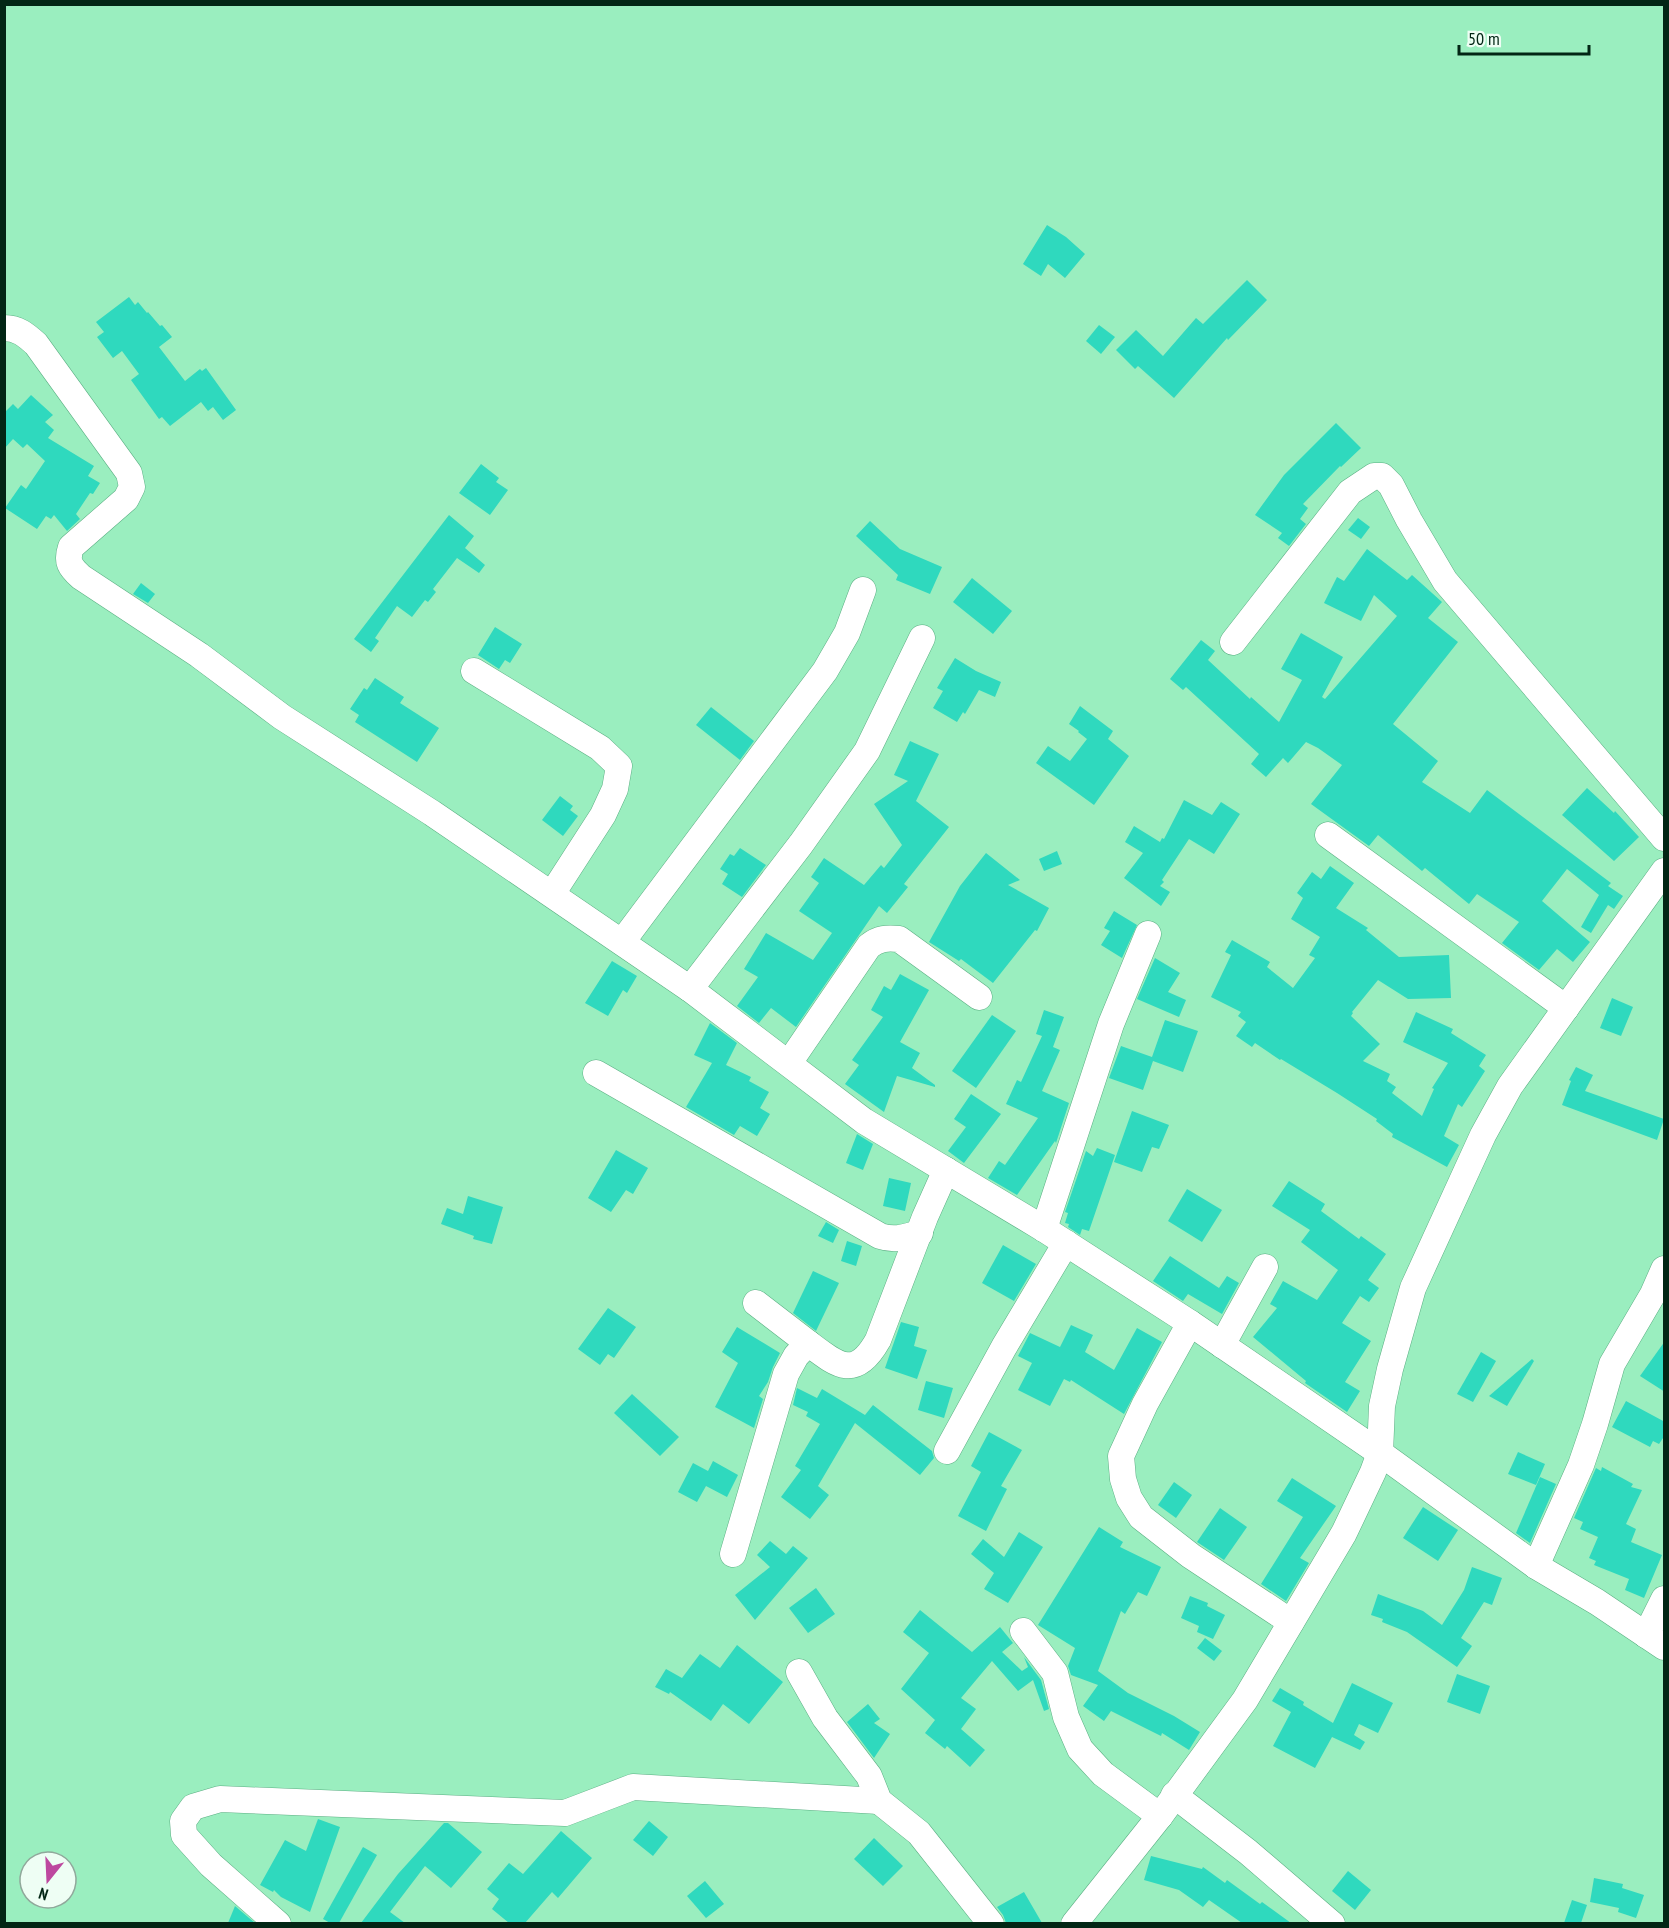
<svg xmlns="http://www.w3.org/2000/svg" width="1669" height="1928" font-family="'PT Sans Narrow',sans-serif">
	<rect width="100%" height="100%" fill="#9aeebf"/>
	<g fill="#2fd9be">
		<path d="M1047,225L1066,237L1085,254L1065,278L1048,264L1041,276L1023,264Z"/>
		<path d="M1247,280L1267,300L1228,340L1227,338L1174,398L1138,366L1135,369L1116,350L1136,330L1163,356L1196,318L1203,324Z"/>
		<path d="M129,297L135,305L138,302L147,313L148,312L160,326L162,325L172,337L159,347L185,381L200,369L202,371L206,368L236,410L223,420L213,407L208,411L201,402L170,426L162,417L159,419L131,380L139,374L122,351L113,358L97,337L104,332L96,322Z"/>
		<path d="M1099,325L1115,337L1101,354L1086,341Z"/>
		<path d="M31,395L53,415L45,422L54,430L48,438L94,466L88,476L100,483L93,494L90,493L76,514L80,519L67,531L54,515L51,519L46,516L37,529L5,508L21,485L26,489L45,461L27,444L23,448L13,439L4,449V413L13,404L18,409Z"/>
		<path d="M1336,423L1361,448L1341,467L1340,466L1303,504L1308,508L1300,519L1306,524L1289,546L1278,538L1282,533L1255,515L1284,475Z"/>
		<path d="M481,464L499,478L496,482L508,490L490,515L459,493Z"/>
		<path d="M449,515L474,536L465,548L485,565L479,573L457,558L433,589L436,592L428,602L425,600L412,617L397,606L375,638L379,641L371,652L354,639Z"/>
		<path d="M1358,518L1370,527L1361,539L1348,530Z"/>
		<path d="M870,521L900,549L942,567L930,594L896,580L898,575L856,536Z"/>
		<path d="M1367,549L1407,580L1412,575L1442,602L1428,618L1458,642L1393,724L1438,761L1422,782L1470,813L1487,790L1611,883L1608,886L1623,896L1614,909L1608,905L1591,933L1581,927L1599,895L1567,869L1542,901L1590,942L1573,962L1557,949L1539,970L1502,943L1519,922L1477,894L1469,904L1425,868L1422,871L1378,835L1369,846L1311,804L1342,765L1318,748L1306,742L1288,763L1283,758L1266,777L1251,764L1259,754L1186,687L1183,690L1170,679L1201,640L1215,651L1208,660L1250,699L1251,697L1279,722L1302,680L1281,669L1301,633L1343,657L1322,697L1325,699L1397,616L1374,595L1361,621L1324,603L1337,577L1344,581Z"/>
		<path d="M972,578L1012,611L993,634L953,602Z"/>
		<path d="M141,583L155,594L148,603L133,594Z"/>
		<path d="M495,627L522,644L510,663L505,660L499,669L478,655Z"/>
		<path d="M955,658L976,671L1001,682L995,697L979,690L965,714L963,712L957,722L933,708L943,691L937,688Z"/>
		<path d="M375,678L404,697L400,703L439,728L417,762L355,722L359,715L350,709L364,688L367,690Z"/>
		<path d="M1080,706L1113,731L1108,739L1129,756L1094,805L1036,763L1048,746L1070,761L1087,739L1078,732L1079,731L1069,724Z"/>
		<path d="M711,707L754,741L740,760L696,725Z"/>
		<path d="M910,741L939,754L916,801L949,827L904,884L908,887L887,913L879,906L796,1027L771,1008L759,1023L737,1006L758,977L744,969L766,933L813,960L832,933L799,911L819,883L811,877L824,858L864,885L881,865L884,868L902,845L874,804L908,781L894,775Z"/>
		<path d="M1587,788L1614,813L1615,811L1639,837L1614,861L1562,815Z"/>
		<path d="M560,796L573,806L570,810L578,816L563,836L542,820Z"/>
		<path d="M1184,800L1212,815L1221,802L1240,814L1214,854L1189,839L1162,880L1164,882L1160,886L1170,892L1161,906L1124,878L1143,853L1125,842L1134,826L1160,842L1162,838L1164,839Z"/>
		<path d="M740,848L766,865L742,897L722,884L728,874L720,869L730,854L734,856Z"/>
		<path d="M1057,851L1062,864L1044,871L1039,859Z"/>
		<path d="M986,853L1020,880L1008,885L1049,908L1037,931L1035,930L993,983L961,959L959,961L929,942L960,886Z"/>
		<path d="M1330,866L1354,883L1336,908L1368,928L1366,930L1399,957L1449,955L1451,998L1408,999L1378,980L1352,1012L1353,1013L1351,1016L1380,1044L1363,1061L1390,1074L1387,1081L1396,1087L1392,1093L1422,1116L1434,1089L1432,1088L1448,1063L1403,1042L1416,1012L1453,1029L1451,1033L1486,1055L1479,1066L1485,1071L1462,1107L1458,1104L1444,1136L1459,1145L1447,1167L1392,1137L1393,1134L1376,1121L1377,1119L1337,1093L1281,1059L1280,1060L1255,1043L1252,1047L1236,1036L1246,1022L1238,1016L1241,1012L1211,997L1231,955L1225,952L1232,940L1270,962L1267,967L1293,988L1315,958L1309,955L1320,937L1291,919L1303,898L1297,893L1312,872L1321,879Z"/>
		<path d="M1114,911L1137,925L1122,958L1101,945L1110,931L1104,928Z"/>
		<path d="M1155,958L1180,973L1168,992L1186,1000L1179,1017L1137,999Z"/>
		<path d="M612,961L637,976L627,993L623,990L608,1016L585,1003Z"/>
		<path d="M900,974L929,990L900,1042L920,1053L912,1068L935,1085V1087L897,1076L884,1112L845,1084L859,1065L852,1060L883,1017L871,1010L884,986L891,990Z"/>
		<path d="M1612,998L1633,1007L1621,1036L1600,1028Z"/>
		<path d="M1044,1010L1064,1017L1053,1047L1060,1050L1042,1091L1069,1103L1056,1143L1055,1141L1017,1195L988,1178L999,1161L1005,1165L1038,1118L1006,1104L1017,1080L1021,1082L1042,1036L1036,1034Z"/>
		<path d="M992,1015L1016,1031L976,1088L952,1071Z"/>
		<path d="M1165,1020L1198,1031L1183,1072L1153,1061L1143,1090L1109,1078L1121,1046L1152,1057Z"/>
		<path d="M710,1023L737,1043L726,1065L751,1077L749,1081L769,1092L760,1108L770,1114L757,1136L740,1126L734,1135L686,1107L712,1063L694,1055Z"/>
		<path d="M1576,1067L1593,1075L1585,1091L1664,1119L1657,1140L1562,1105L1571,1081L1569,1080Z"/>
		<path d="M971,1094L1001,1114L964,1163L948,1151L966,1127L954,1119Z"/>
		<path d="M1132,1111L1169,1125L1159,1149L1152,1147L1142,1172L1114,1162Z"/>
		<path d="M857,1134L873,1144L863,1170L846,1163Z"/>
		<path d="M1097,1148L1115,1155L1089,1231L1082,1229L1080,1235L1068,1227L1069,1224L1065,1223L1068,1213L1065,1212L1086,1151L1093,1156Z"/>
		<path d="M616,1150L648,1168L633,1194L626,1190L611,1212L588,1198Z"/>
		<path d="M889,1178L911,1183L905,1211L883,1206Z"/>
		<path d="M1289,1181L1325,1204L1321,1211L1359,1239L1361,1236L1386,1254L1368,1280L1379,1288L1369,1302L1360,1296L1342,1323L1371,1341L1345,1382L1360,1391L1347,1412L1305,1383L1306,1381L1253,1337L1277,1308L1270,1304L1283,1281L1317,1300L1338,1270L1301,1242L1310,1230L1272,1206Z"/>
		<path d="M1187,1189L1222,1210L1202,1242L1168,1221Z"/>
		<path d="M468,1196L503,1207L492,1244L473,1239L474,1236L441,1224L447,1208L463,1214Z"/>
		<path d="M826,1222L839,1230L833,1243L818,1236Z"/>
		<path d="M847,1241L862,1246L856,1266L841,1261Z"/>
		<path d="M1003,1245L1036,1264L1014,1301L982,1283Z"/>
		<path d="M1170,1256L1219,1288L1227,1276L1239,1283L1222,1314L1188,1294L1183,1301L1153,1281Z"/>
		<path d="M813,1271L839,1283L816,1331L793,1313Z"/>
		<path d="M608,1308L636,1327L614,1358L608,1354L600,1365L578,1349Z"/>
		<path d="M901,1322L919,1327L914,1346L927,1350L917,1379L885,1368Z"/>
		<path d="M1071,1325L1093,1335L1085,1352L1114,1370L1137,1328L1162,1342L1124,1414L1071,1380L1070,1382L1064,1379L1050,1406L1018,1390L1032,1363L1018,1356L1030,1333L1060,1347Z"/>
		<path d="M737,1327L780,1353L773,1367L768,1382L759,1396L763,1399L754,1428L715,1407L738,1363L722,1352Z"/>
		<path d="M1665,1341V1392L1640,1376Z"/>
		<path d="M1481,1352L1496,1361L1473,1402L1457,1394Z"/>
		<path d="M1532,1359L1534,1361L1507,1406L1489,1396Z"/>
		<path d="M926,1381L953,1388L944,1418L918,1410Z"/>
		<path d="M797,1388L817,1398L822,1389L865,1415L873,1405L932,1451L934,1458L920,1475L855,1423L818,1486L829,1495L810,1519L781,1497L801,1470L795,1466L820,1424L806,1416L808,1412L793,1405Z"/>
		<path d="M632,1394L679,1437L660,1456L614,1413Z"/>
		<path d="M1626,1401L1665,1422V1435L1659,1444L1653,1441L1650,1447L1612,1427Z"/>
		<path d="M989,1432L1022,1450L1001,1486L1007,1489L986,1531L958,1516L981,1472L971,1466Z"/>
		<path d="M1518,1452L1545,1464L1536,1485L1508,1474Z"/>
		<path d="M713,1461L738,1475L727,1497L706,1486L697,1502L678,1492L693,1463L708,1471Z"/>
		<path d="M1602,1467L1633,1484L1631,1487L1642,1490L1626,1524L1636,1529L1631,1542L1662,1555L1644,1598L1625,1590L1629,1579L1594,1565L1596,1561L1589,1558L1598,1537L1580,1529L1583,1522L1574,1518L1596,1468L1601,1471Z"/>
		<path d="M1540,1477L1556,1484L1530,1543L1516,1533Z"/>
		<path d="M1292,1478L1336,1506L1300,1558L1309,1563L1286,1601L1261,1584L1303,1517L1277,1501Z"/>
		<path d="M1174,1482L1192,1495L1176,1518L1158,1505Z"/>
		<path d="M1423,1507L1458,1530L1438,1561L1403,1538Z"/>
		<path d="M1220,1508L1247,1527L1224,1560L1197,1542Z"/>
		<path d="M1099,1527L1123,1542L1120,1547L1161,1567L1147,1596L1138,1592L1125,1614L1121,1611L1098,1671L1128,1693L1174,1716L1200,1732L1189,1750L1162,1733L1161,1736L1111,1711L1104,1721L1083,1706L1098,1685L1071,1675L1068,1666L1075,1648L1038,1625Z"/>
		<path d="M1019,1532L1043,1547L1008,1603L984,1589L994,1573L971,1554L983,1539L1004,1557Z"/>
		<path d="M770,1541L786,1554L793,1546L808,1558L755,1620L735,1595L770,1567L757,1555Z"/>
		<path d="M1472,1567L1502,1578L1492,1605L1484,1602L1461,1638L1472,1646L1457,1667L1407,1632L1382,1622L1383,1619L1371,1615L1378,1594L1423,1611L1442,1625L1464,1590Z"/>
		<path d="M816,1588L835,1614L808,1633L789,1608Z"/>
		<path d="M1190,1596L1208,1603L1207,1606L1225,1615L1213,1639L1197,1632L1199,1626L1181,1618Z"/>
		<path d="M920,1610L972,1652L1000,1627L1013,1643L1002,1652L1022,1671L1028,1667L1024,1657L1041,1680L1049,1709L1044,1711L1033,1680L1018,1691L992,1661L961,1698L976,1709L961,1729L985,1750L970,1767L947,1746L945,1749L925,1733L935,1720L901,1689L929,1653L903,1632Z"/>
		<path d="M1205,1638L1222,1651L1214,1661L1197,1648Z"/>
		<path d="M737,1645L783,1682L749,1724L723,1704L711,1721L670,1692L669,1694L655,1687L666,1669L682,1678L700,1654L720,1668Z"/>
		<path d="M1457,1674L1490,1686L1480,1714L1447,1702Z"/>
		<path d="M1352,1683L1393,1703L1378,1733L1359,1724L1354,1735L1365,1742L1360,1750L1332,1737L1315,1768L1273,1746L1291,1712L1272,1701L1280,1688L1304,1702L1303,1705L1333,1723Z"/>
		<path d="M868,1704L880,1719L874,1723L890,1734L874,1758L847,1722Z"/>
		<path d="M318,1819L340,1827L310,1912L281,1897L274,1890L273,1892L260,1885L285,1840L306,1851Z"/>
		<path d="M649,1821L668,1837L653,1856L633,1840Z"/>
		<path d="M444,1823H448L482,1852L451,1888L425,1866L390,1912L405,1923H361L398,1874Z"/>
		<path d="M561,1831L592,1858L558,1898L552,1892L525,1923H509L492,1909L499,1899L487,1889L509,1863L523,1874Z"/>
		<path d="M874,1838L903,1866L883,1886L854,1859Z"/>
		<path d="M363,1847L377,1855L339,1923H330L323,1919Z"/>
		<path d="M1151,1856L1202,1869L1203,1867L1225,1883L1227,1880L1260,1904L1262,1902L1291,1923H1242L1209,1900L1203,1907L1179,1890L1144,1880Z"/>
		<path d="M1348,1871L1371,1890L1355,1910L1332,1891Z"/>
		<path d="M1594,1878L1623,1884L1622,1888L1644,1895L1636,1918L1618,1912L1619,1908L1590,1902Z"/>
		<path d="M705,1881L724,1904L706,1918L687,1896Z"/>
		<path d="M1024,1892L1042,1923H1006L1003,1915L997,1907Z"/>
		<path d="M1572,1900L1587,1905L1581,1923H1564Z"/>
		<path d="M235,1906L255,1923H228Z"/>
	</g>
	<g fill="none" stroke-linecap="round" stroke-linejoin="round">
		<g stroke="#5baf83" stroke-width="27">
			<g id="minor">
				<path d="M4,328C18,328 26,335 36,344L129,473L132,487L126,499L71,547C66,562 70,567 81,577L199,655L282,717L432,813L690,989L864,1121L1044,1229L1190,1323L1380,1453L1536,1566L1597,1602L1664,1647"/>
				<path d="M1233,642L1350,492L1374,476H1382L1391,485L1409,520L1445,581L1664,838"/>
				<path d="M474,671L600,748L619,766L615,789L603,815L552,894"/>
				<path d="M1328,835L1566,1008"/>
				<path d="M622,942L825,671L847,633L863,590"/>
				<path d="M690,989L801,844L867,751L922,638"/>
				<path d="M789,1063L869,946C879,938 887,938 899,939L979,997"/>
				<path d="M596,1073L880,1236C895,1241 905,1237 920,1233"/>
				<path d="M1044,1229L1111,1024L1148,934"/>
				<path d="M756,1303L808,1343"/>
				<path d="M1190,1323L1145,1404L1121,1456L1123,1479L1129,1498L1141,1517L1191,1556L1291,1622"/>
				<path d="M1222,1345L1265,1267"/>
				<path d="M947,1451L1004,1347L1066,1243"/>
				<path d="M733,1554L786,1374L796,1356L808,1343C837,1365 855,1381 878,1340L925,1217L946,1170"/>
				<path d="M1536,1566L1581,1465L1595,1424L1612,1364L1653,1294L1664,1269"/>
				<path d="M1023,1631L1055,1673L1066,1717L1080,1749L1103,1774L1160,1816"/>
				<path d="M1646,1635L1664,1599"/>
				<path d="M799,1672L825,1718L869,1776L879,1801L919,1833L991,1924"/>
				<path d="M1174,1795L1248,1852L1332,1924"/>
				<path d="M278,1924L211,1865L184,1835L183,1821L193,1807L220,1799L565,1813L633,1787L879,1801"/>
				<path d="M1074,1924L1160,1816L1245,1700L1344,1533L1373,1472L1380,1453L1382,1406L1390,1369L1413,1288L1483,1135L1510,1086L1664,871"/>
			</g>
		</g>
		<use href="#minor" stroke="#fff" stroke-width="26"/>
	</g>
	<rect width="1669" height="1928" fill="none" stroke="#022615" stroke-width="12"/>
	<g transform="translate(48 1880) rotate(198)"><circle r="28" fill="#eefef4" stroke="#90a89b" stroke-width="1.5"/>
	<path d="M0-4.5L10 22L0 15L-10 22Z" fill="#bd489f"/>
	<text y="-9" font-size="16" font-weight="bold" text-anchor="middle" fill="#022615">N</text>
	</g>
	<path d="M1459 45v9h130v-9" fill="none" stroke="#022615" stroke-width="3"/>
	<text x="1468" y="45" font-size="18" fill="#022615" stroke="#eefef4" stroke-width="4.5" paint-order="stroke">50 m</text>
</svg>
